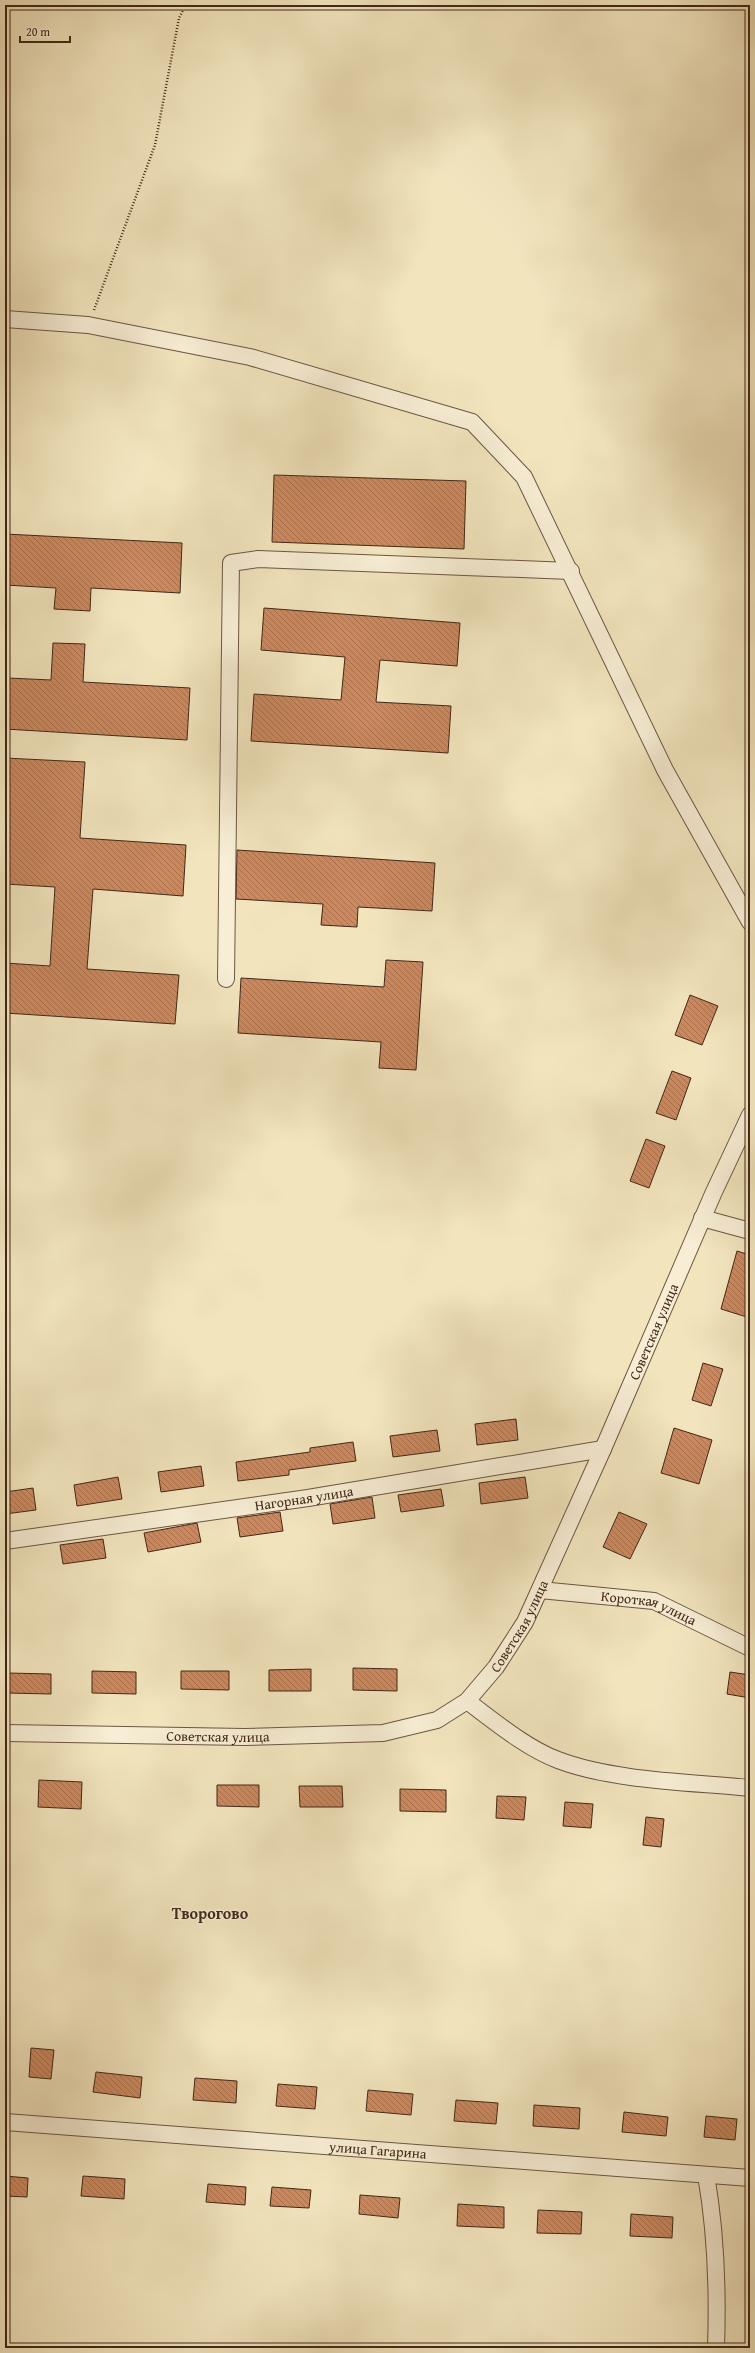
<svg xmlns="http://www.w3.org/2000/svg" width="755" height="2353" font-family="'Gentium Book Plus',serif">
	<defs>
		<pattern id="building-back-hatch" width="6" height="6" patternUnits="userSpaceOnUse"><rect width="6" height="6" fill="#cd895f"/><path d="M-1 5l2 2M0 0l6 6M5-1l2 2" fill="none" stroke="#a8704d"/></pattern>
	</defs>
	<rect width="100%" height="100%" fill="#f2e5be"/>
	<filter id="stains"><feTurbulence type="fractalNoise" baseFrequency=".005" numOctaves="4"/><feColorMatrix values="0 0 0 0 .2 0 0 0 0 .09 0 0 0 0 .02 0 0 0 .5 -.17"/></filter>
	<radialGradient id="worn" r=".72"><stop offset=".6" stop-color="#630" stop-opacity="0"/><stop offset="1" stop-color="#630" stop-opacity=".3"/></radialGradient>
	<g fill="url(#building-back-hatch)" stroke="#412717">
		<path d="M274,475L466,481L464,549L272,542Z"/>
		<path d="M5,534L182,543L180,593L91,588L90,611L54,609L56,588L5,585Z"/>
		<path d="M264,608L460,623L457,666L380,660L376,702L451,706L448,753L251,741L254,694L341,700L345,657L261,650Z"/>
		<path d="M53,643L85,644L83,682L190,688L187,740L5,729L8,678L51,680Z"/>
		<path d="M5,758L85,762L80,838L186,845L183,896L93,889L87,969L179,975L175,1024L5,1013V963L50,966L55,887L5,884Z"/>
		<path d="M237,850L435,863L432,911L358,907L357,927L321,925L323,904L236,899Z"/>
		<path d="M386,960L423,962L416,1070L379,1068L381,1042L238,1033L241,978L384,987Z"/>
		<path d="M690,995L718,1006L702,1045L675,1035Z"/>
		<path d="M672,1071L691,1078L676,1120L656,1113Z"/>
		<path d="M646,1139L665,1146L649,1188L630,1181Z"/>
		<path d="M737,1251L750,1255V1274L746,1289L750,1290V1318L721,1309Z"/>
		<path d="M703,1363L723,1369L711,1406L692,1400Z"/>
		<path d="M516,1419L518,1440L477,1445L475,1424Z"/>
		<path d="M674,1428L712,1440L699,1484L661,1473Z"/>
		<path d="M437,1430L440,1451L393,1457L390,1436Z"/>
		<path d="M353,1442L356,1461L289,1470V1475L238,1481L236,1462L310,1452V1448Z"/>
		<path d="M201,1466L204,1486L161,1492L158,1472Z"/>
		<path d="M118,1477L122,1499L77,1506L74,1485Z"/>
		<path d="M525,1477L528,1498L481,1504L479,1483Z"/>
		<path d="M33,1488L36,1510L5,1514V1492Z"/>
		<path d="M441,1489L444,1506L401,1512L398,1495Z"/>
		<path d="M372,1497L375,1518L333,1524L330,1504Z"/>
		<path d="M280,1512L283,1531L240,1537L237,1518Z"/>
		<path d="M619,1512L647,1524L630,1559L603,1547Z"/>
		<path d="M197,1523L201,1542L148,1552L144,1533Z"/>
		<path d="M103,1539L106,1558L63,1564L60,1545Z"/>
		<path d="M353,1668L397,1669V1691L353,1690Z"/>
		<path d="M311,1669V1691H269V1670Z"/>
		<path d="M92,1671L136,1672V1694L92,1693Z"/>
		<path d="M181,1671H229V1690L181,1689Z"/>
		<path d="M730,1672L750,1675V1698L727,1694Z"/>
		<path d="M7,1673L51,1674V1694L6,1693Z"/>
		<path d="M39,1780L82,1782L81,1809L38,1807Z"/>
		<path d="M217,1785H259V1807L217,1806Z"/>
		<path d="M299,1786H342L343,1807H300Z"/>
		<path d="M400,1789L446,1790V1812L400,1811Z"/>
		<path d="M497,1796L526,1797L524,1820L496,1818Z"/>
		<path d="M565,1802L593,1804L591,1828L563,1826Z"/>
		<path d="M646,1817L664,1819L661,1847L643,1845Z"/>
		<path d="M31,2048L54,2050L51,2079L29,2077Z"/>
		<path d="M96,2072L142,2077L140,2098L93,2092Z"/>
		<path d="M195,2078L237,2081L236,2103L193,2100Z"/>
		<path d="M278,2084L317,2087L315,2109L276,2106Z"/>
		<path d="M368,2090L413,2094L411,2115L366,2111Z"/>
		<path d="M456,2100L498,2103L496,2124L454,2121Z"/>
		<path d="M534,2105L580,2108L579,2129L533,2126Z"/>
		<path d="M624,2112L668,2117L666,2136L622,2132Z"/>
		<path d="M706,2116L737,2119L735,2140L704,2137Z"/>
		<path d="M5,2176L28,2178L27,2197L5,2196Z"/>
		<path d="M83,2176L125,2179L124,2199L81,2196Z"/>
		<path d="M208,2184L246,2187L245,2205L206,2202Z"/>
		<path d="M272,2187L311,2190L309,2208L270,2206Z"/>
		<path d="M360,2195L400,2198L398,2218L359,2214Z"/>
		<path d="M458,2204L504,2207V2228L457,2226Z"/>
		<path d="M538,2210L582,2212L581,2234L537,2233Z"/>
		<path d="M631,2214L673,2217L672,2238L630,2236Z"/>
	</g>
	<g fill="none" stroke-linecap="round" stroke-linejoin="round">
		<g stroke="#6d5641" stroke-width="18">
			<g id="minor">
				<path d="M5,319L88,325L250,357L472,422L524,477L665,770L750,922"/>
				<path d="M226,979L231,563L258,559L571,571"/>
				<path d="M702,1218L750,1231"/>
				<path id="s1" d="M5,1541L308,1498L603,1449"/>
				<path id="s2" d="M540,1590L654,1601L750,1648"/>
				<path d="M467,1701C494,1721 526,1748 558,1760C613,1781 691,1782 750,1788"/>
				<path id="s3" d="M5,1733L245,1737L383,1733L437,1720L467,1701L496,1667L525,1622L603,1449L713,1194L750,1115"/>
				<path id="s4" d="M5,2122L750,2178"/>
				<path d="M706,2175C716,2232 718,2290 716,2348"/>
			</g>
		</g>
		<path stroke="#412717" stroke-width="2.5" stroke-dasharray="1 2" stroke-linecap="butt" d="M94,310L155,145L179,18L186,5"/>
		<use href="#minor" stroke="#f7eed5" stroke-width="16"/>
	</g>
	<g text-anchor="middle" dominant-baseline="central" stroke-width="3" stroke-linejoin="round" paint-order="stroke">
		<g font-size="14" fill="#412717" stroke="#f7eed5">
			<text stroke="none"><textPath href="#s3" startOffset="885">Советская улица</textPath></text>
			<text stroke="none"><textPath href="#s1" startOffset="302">Нагорная улица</textPath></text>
			<text stroke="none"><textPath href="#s2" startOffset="111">Короткая улица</textPath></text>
			<text stroke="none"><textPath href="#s3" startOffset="561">Советская улица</textPath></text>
			<text stroke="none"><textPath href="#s3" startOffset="213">Советская улица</textPath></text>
			<text stroke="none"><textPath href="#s4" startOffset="374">улица Гагарина</textPath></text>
		</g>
		<g font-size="16" font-weight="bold" fill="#412717" stroke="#f7eed5">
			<text x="210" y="1913">Творогово</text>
		</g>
	</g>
	<rect width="755" height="2353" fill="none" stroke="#f2e5be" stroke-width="20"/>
	<rect x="6" y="6" width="743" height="2341" fill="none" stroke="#412717" stroke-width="2"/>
	<rect x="10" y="10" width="735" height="2333" fill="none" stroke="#412717"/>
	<path d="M20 36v6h50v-6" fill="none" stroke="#412717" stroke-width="2"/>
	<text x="26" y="36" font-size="12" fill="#412717" stroke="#f7eed5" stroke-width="3" paint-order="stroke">20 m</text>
	<rect width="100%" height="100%" filter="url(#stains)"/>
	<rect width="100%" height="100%" fill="url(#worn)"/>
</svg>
